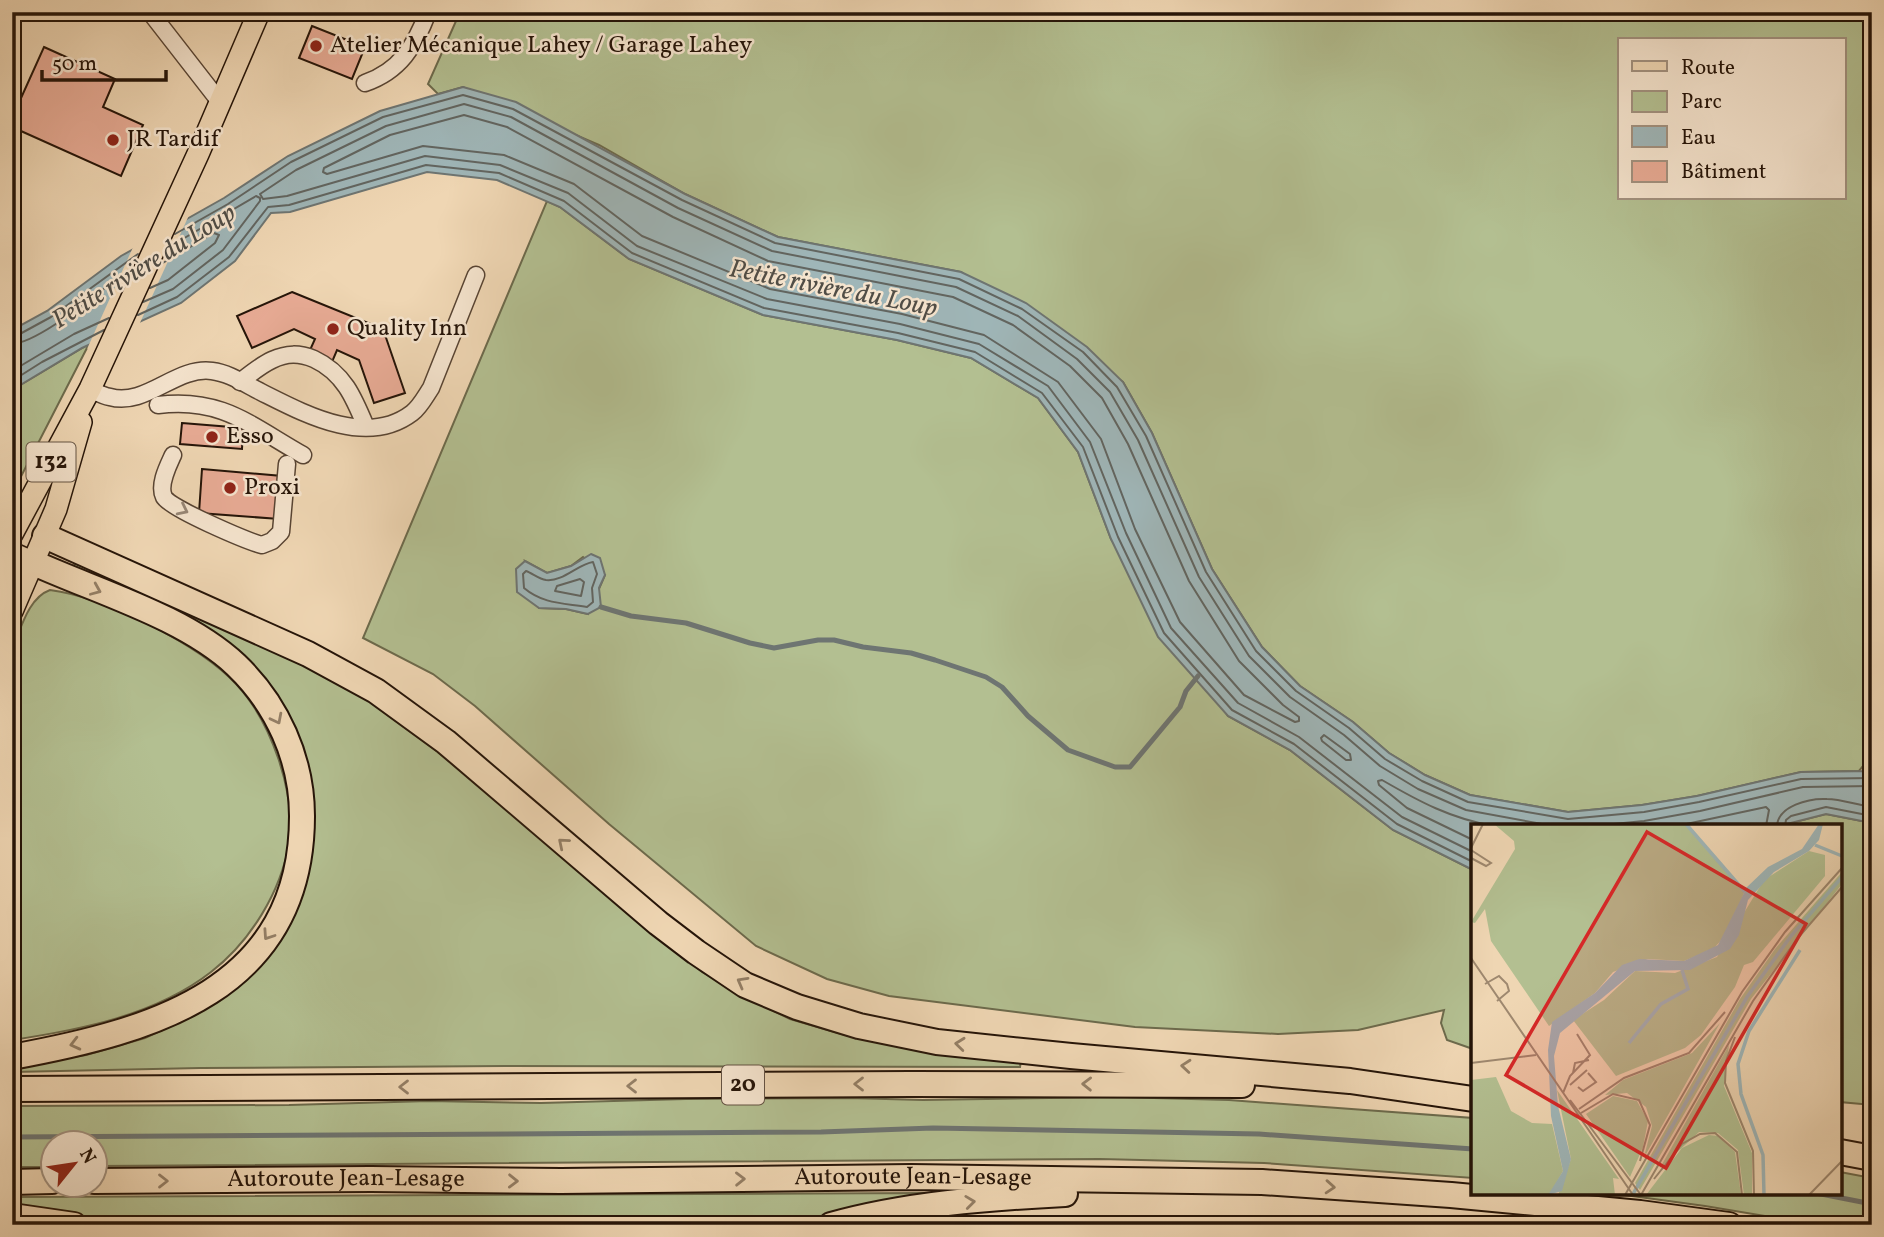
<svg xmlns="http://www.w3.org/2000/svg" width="1884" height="1237" font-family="Vollkorn,serif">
	<rect width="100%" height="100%" fill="#efd6b3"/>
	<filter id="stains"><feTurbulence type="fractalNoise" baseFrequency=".00286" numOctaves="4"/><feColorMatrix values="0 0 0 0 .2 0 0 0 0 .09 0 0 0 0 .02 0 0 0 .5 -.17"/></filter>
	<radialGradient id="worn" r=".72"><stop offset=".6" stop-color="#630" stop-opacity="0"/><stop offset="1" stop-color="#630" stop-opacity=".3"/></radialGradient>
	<g fill="#b3bf91" stroke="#6c6a4c" stroke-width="2" fill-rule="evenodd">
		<path d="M460,12H1872V755L1859,771L1801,772L1697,796L1642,805L1568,812L1470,795L1425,775L1389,753L1353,722L1300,686L1262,647L1212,569L1152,433L1123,382L961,272L778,237L685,194L599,145L463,87L438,94L428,84ZM1620,40H1844V198H1620Z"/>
		<path d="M547,201L560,207L629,259L763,315L897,340L971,358L1038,398L1078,452L1111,539L1228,716L1290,750L1393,830L1473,870V1049L1447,1040L1441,1023L1444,1010L1358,1030L1278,1034L1135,1027L889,996L827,979L756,946L609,824L475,706L433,674L363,638ZM583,557L605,575L588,614L566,609L539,608L525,561L547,573L571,566Z"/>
		<path d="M89,344L12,494V390Z"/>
		<path d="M75,563L292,657L362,696L461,769L702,972L753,1001L790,1019L845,1035L876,1042L1021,1061L1020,1067L504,1066L200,1068L13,1072V1066L86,1055L145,1038L197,1014L217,1001L240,984L258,966L308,863L266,686L73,568Z"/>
		<path d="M50,590C105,597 200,645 237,685C271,722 296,792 289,843C281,892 250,942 211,972C156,1015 80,1030 12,1040V649C21,629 28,598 50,590Z"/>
		<path d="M1826,814L1872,823V1105L1840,1102V826H1779Z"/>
		<path d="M1116,1097L1229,1100L1473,1118V1178L1264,1163L1100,1159L95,1166L94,1142H52V1167H12V1106L289,1105L429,1101L541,1103L686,1099L848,1098L923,1100Z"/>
		<path d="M1840,1172L1872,1178V1225H1818L1705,1206L1610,1193H1840Z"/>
		<path d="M923,1193L924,1200L822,1216L798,1225H125L12,1208V1197Z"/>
	</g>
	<g fill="#9fb6b8" stroke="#6e7572" stroke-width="2">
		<path d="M463,87L516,102L685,194L778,237L961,272L1026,303L1087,347L1123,382L1152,433L1212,569L1262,647L1300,686L1353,722L1389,753L1425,775L1470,795L1568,812L1642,805L1697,796L1801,772L1872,771V823L1826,814L1779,826H1473V870L1393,830L1290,750L1228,716L1158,637L1111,539L1078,452L1038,398L971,358L897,340L763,315L629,259L560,207L497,180L427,172L290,212L271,213L235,261L181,303L82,348L12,390V330L47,311L121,256L224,198L288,156L380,111Z"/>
		<path d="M591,554L600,558L605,575L599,588L601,607L588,614L566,609L539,608L517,592L516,569L525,561L547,573L571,566Z"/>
	</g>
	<path fill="#efd6b3" d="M190,213L139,325L87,349L134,245Z"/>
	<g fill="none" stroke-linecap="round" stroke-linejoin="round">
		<g stroke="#626560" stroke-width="2">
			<path d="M464,115L507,127L673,217L768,261L953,297L1013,325L1070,366L1102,398L1128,444L1189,581L1239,661L1283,705L1299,717V721L1295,722L1244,695L1180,622L1135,529L1101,439L1058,382L984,335L902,314L770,289L642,236L574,184L504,155L423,146L327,174L323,172L324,168L390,135Z"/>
			<path d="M175,234L228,204L291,162L383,117L463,95L513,109L682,200L775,243L959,279L1022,309L1083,352L1117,387L1146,436L1206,572L1256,651L1296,691L1349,728L1385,759L1422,781L1468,802L1568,819L1644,812L1699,802L1801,779L1872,778"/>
			<path d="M150,288L168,280L215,243L219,235L214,233L161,264"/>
			<path d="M143,302L173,289L223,250L260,201V198L256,196L169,247"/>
			<path d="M138,315L177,297L229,257L268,207L289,205L426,165L499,173L564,201L632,253L764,308L898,333L975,352L1042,393L1083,447L1118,537L1164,633L1232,710L1294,744L1397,824L1473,862"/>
			<path d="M12,335H18L51,317L138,254"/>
			<path d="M12,344C42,342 105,286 132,268"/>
			<path d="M12,371L74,334L109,318"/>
			<path d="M12,381L42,362L104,330"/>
			<path d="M593,562L597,574L592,588L593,602L587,607C563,603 543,604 524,588L523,574L526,571C532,573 539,579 546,580C563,582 578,564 593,562Z"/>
			<path d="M580,579L584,582L581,596L555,591L557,586Z"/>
			<path d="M1324,735L1350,754L1351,760H1346L1322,741L1321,738Z"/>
			<path d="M1593,826L1644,821L1700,811L1803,787L1872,786"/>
			<path d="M1677,826L1766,807L1769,810L1766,826"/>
			<path d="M1777,826C1778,806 1809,798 1827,799C1841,799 1857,805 1872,807"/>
			<path d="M1785,826L1786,820L1791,816L1826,807L1872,816"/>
			<path d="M1473,840L1407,808L1379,785L1378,781L1382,780C1420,802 1450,818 1493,826"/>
			<path d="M1473,852L1402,817L1299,737L1238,703L1171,628L1126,533L1090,442L1048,386L979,344L900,324L767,299L637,246L568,193L500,165L425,156L287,196L263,199L260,194L296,170L386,126L464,104L511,117L678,208L772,251L956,287L1018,316L1077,359L1110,392L1138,440L1199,577L1249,656L1290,697L1344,735L1380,766L1418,789L1466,810L1553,826"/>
		</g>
		<g stroke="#6e7572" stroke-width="5">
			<path d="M601,607L631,616L686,623L750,643L774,648L818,640H834L863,647L911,653L935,660L986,677L1002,687L1028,716L1068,750L1115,767H1130L1180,707L1186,691L1198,676"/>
			<path d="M1866,775L1872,758"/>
			<path d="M12,1137L821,1132L933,1128L1259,1134L1473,1149"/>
			<path d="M1816,1193L1872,1204"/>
		</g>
	</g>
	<g fill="#e8ab95" stroke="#251408" stroke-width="2">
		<path d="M312,26L365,47L352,79L299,58Z"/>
		<path d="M44,47L115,79L103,107L143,125L121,176L12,127V118Z"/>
		<path d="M292,292L383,329L405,393L374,403L359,360L337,350L329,369L306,359L315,339L294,329L252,348L237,316Z"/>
		<path d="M182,423L243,428L242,449L180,444Z"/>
		<path d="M202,469L282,476L279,519L199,513Z"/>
	</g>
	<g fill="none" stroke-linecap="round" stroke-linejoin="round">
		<g stroke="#584433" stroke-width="19">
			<g id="minor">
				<path d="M150,12L220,102"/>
				<path d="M365,83C400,71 415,46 428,12"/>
				<path d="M240,382C250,374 261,365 272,360C287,353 299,353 314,359C344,373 354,398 366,427"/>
				<path d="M90,389C96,392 103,396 110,397C146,407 176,366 212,371C229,373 245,384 261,392C303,413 366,448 412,413C420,407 425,397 431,388L476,275"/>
				<path d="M158,405C221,397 250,425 303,455"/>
				<path d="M173,455C168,466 158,485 164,497C169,508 247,541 262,545L272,541L281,532L287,464"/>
			</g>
		</g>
		<g stroke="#251408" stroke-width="24">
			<g id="major">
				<path d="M12,534L90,389L198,154L259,12"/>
				<path d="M12,553L34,563"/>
				<path d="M12,611L56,509L81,422"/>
			</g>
		</g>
		<g stroke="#251408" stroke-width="28">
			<g id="highway">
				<path d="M45,536L308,654L376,691L446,742L658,923L696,952L745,985L797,1007L859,1026L937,1042L1071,1056L1350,1081L1473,1099"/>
				<path d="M12,1057C153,1031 302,990 302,816C302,759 277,704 236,665C185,617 98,592 34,563"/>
				<path d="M12,1089L911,1084L1242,1085"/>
				<path d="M1840,1152L1872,1158"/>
				<path id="s1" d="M94,1181L371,1179L561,1181L911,1177L1262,1182L1451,1195L1640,1213L1729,1225"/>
				<path d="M12,1182L52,1181"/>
				<path d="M12,1216L74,1225"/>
				<path d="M831,1225C906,1204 987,1198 1065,1194"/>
			</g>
		</g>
		<use href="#minor" stroke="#f5e4ce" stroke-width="16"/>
		<use href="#major" stroke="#efd6b3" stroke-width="21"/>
		<use href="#highway" stroke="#efd6b3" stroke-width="24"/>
	</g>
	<defs><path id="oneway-chevron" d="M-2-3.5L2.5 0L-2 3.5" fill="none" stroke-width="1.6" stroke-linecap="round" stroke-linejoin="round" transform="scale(1.75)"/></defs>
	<use stroke="#978675" href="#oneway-chevron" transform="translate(183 510) rotate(26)"/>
	<g stroke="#947f66">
		<use href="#oneway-chevron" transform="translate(96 590) rotate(23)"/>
		<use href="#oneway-chevron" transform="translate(277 719) rotate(63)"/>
		<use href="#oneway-chevron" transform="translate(563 843) rotate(-140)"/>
		<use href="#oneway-chevron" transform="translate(268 935) rotate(124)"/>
		<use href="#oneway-chevron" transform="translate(742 982) rotate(-151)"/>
		<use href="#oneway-chevron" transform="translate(75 1044) rotate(166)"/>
		<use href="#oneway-chevron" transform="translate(960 1044) rotate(-174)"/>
		<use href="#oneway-chevron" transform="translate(1186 1066) rotate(-175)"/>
		<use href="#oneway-chevron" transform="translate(859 1084) rotate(180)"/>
		<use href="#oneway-chevron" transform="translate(1087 1084) rotate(-179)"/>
		<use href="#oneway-chevron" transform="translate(632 1086) rotate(180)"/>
		<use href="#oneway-chevron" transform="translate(404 1087) rotate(180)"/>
		<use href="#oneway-chevron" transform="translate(740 1179) rotate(-1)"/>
		<use href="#oneway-chevron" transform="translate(163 1181)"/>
		<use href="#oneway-chevron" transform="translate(513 1181) rotate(1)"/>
		<use href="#oneway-chevron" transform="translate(1330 1187) rotate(4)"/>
		<use href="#oneway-chevron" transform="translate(970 1202) rotate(-7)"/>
	</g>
	<g fill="#8f2418" stroke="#f5e4ce" stroke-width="2.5">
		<circle cx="316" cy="46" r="7"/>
		<circle cx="113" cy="140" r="7"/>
		<circle cx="333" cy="329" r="7"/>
		<circle cx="212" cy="437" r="7"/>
		<circle cx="230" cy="488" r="7"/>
	</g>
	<g text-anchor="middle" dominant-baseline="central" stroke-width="5" stroke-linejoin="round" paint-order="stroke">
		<g fill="#f5e4ce" stroke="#635243" stroke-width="2">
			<rect x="26.5" y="442.5" width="49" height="39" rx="5"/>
			<rect x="722" y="1065.5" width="42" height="39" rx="5"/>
		</g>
		<g font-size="23" font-weight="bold" fill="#251408">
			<text x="51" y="462">132</text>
			<text x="743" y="1085">20</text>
		</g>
		<g font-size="24" fill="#251408" stroke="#f5e4ce" text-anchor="start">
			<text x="330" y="46">Atelier Mécanique Lahey / Garage Lahey</text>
			<text x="127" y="140">JR Tardif</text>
			<text x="347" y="329">Quality Inn</text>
			<text x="226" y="437">Esso</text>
			<text x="244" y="488">Proxi</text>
		</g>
		<g font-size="24" fill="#251408" stroke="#f5e4ce">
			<text stroke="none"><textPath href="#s1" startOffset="819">Autoroute Jean-Lesage</textPath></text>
			<text stroke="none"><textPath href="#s1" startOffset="252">Autoroute Jean-Lesage</textPath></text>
		</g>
		<g font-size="26" font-style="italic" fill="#504d46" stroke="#f5e4ce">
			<text transform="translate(144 267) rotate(-32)">Petite rivière du Loup</text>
			<text transform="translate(833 289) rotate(11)">Petite rivière du Loup</text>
		</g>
	</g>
	<g transform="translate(1471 824)">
		<rect width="371" height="371" fill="#efd6b3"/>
		<path d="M23,0H216L273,69L257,109L242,125L213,137L177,135L142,148L124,169L78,202L20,117L14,85L4,99L0,98L44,25L43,17ZM338,27L354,31V52L282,138L273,141L264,163L230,211L214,224L145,252L102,196L133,176L164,147L204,149L246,133L293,56ZM371,48V60L280,175L169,366L164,359L269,175L304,125ZM249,199L175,330L174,329L181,302L175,283L156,269L134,271L152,256L221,229ZM258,221L253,262L281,329V371H273L267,326L247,309L228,308L189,344ZM25,253L40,287L61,299L81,300L92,347L79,370L0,371V256ZM86,266L148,355L142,354L144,371H87L100,335ZM142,272L166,277L177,297L172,323L159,353L115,290ZM238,311L247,312L264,328L270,371H175L211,324Z" fill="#b3bf91"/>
		<path d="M348,0H352L348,16L338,27L303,48L277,76L268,111L259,125L219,146L164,147L89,209L83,232L87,282L100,335L91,367L77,371L92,347L80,292L77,226L81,198L124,169L151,141L168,135L213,137L247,121L276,63L297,43L331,25Z" fill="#9fb6b8"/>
		<path fill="none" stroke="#9fb6b8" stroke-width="3.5" d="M215,0L274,68M344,21L371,32M158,219L190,180L217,165L211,146M162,370L276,173L320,112L371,53M293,371L292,331L270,270L267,240L278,207L329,126"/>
		<path fill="none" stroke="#9e886f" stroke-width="2" d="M0,24L12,0M0,26L20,39L15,42L0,34M0,134L162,371M14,160L28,152L36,160L38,167L26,177M264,213L255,237L254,259L282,327L283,371M0,239L65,231M102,249L104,239L118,236M99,261L116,246M107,263L112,267L125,258L117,249M92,269L99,252L119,231L106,210M99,276L170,371M108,285L153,254L218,229L254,188M110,289L142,270L168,276L179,301L169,337M183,355L211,320L229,310L244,309L266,328L271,371M154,371L271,168L314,108L371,44M170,371L282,177L326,115L371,63M338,371L371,337"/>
		<path fill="#d62828" fill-opacity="0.15" stroke="#d62828" stroke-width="3.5" d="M176,8L335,100L195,344L35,251Z"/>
		<rect width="371" height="371" fill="none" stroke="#251408" stroke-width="3.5"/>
	</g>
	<rect width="1884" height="1237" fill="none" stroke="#efd6b3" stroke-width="42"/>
	<rect x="14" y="14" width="1856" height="1209" fill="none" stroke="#251408" stroke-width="3.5"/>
	<rect x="21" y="21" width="1842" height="1195" fill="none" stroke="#251408" stroke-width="2"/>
	<rect x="1618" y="38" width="228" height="161" fill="#f5e4ce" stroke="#a2917f" stroke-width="2"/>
	<rect x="1632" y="61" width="35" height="10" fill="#efd6b3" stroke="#a2917f" stroke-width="2"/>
	<text x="1681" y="74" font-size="21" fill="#251408">Route</text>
	<rect x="1632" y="91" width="35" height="21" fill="#b3bf91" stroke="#a2917f" stroke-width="2"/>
	<text x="1681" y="108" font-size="21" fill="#251408">Parc</text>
	<rect x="1632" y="126" width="35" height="21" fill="#9fb6b8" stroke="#a2917f" stroke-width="2"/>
	<text x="1681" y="144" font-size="21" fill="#251408">Eau</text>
	<rect x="1632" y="161" width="35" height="21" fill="#e8ab95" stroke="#a2917f" stroke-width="2"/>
	<text x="1681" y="178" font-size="21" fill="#251408">Bâtiment</text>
	<g transform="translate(74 1164) rotate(60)"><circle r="33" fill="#f5e4ce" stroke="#a2917f" stroke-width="2"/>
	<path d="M0-5L12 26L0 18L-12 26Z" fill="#8f2418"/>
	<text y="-10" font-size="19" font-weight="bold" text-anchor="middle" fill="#251408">N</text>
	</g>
	<path d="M42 70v10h124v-10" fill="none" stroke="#251408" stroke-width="3.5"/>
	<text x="52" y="70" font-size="21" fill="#251408" stroke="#f5e4ce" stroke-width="5" paint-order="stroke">50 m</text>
	<rect width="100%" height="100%" filter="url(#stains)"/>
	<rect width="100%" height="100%" fill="url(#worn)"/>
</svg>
